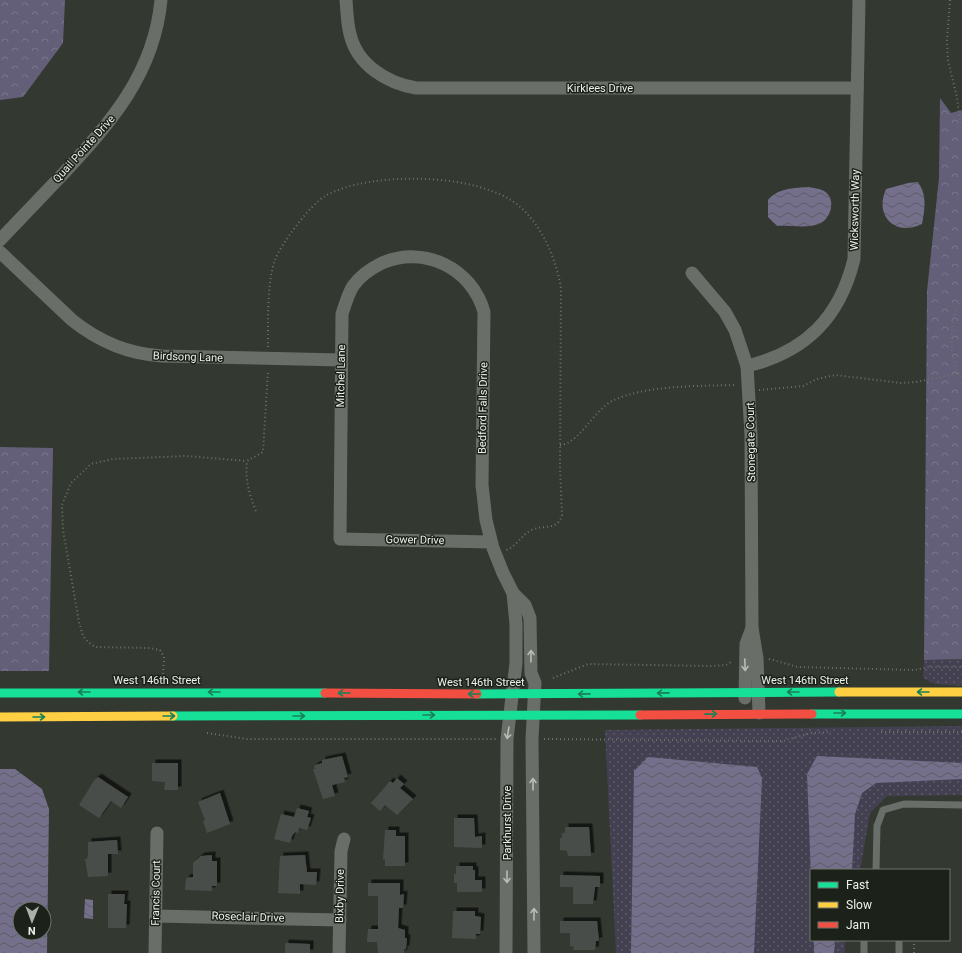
<svg xmlns="http://www.w3.org/2000/svg" width="962" height="953" font-family="Roboto,sans-serif">
	<defs>
		<pattern id="grass-dots" width="8" height="8" patternUnits="userSpaceOnUse"><rect width="8" height="8" fill="#434052"/><path d="M2 2h.1M6 6h.1" fill="none" stroke="#5e5c6b" stroke-width="1.8" stroke-linecap="round"/></pattern>
		<pattern id="forest-crowns" width="20" height="18" patternUnits="userSpaceOnUse"><rect width="20" height="18" fill="#635f79"/><path d="M2 6a3 3 0 1 1 6 0M12 15a3 3 0 1 1 6 0" fill="none" stroke="#7a768c"/></pattern>
		<pattern id="water-waves" width="16" height="10" patternUnits="userSpaceOnUse"><rect width="16" height="10" fill="#746f8b"/><path d="M0 5q4-4 8 0t8 0" fill="none" stroke="#5e5c68"/></pattern>
		<filter id="shadow"><feDropShadow dx="3.5" dy="-3.5" stdDeviation="0" flood-color="#0009"/></filter>
	</defs>
	<rect width="100%" height="100%" fill="#333830"/>
	<g fill="url(#grass-dots)">
		<path d="M962,659V686L935,684L923,678L924,660Z"/>
		<path d="M962,726V795L887,796L870,813L860,870H811V940H845V953H616L605,730Z"/>
	</g>
	<g fill="url(#forest-crowns)">
		<path d="M0,0H65L63,43L23,97L0,100Z"/>
		<path d="M940,98L951,113L962,110V659L924,660L927,291L939,178Z"/>
		<path d="M0,447L53,448L49,671H0Z"/>
	</g>
	<g fill="url(#water-waves)" fill-rule="evenodd">
		<path d="M918,182C927,195 925,208 922,224C895,237 874,216 886,189L908,183Z"/>
		<path d="M809,187C814,188 821,189 824,191C836,198 832,217 821,223C809,229 790,225 777,226L768,217V200C778,188 794,188 809,187Z"/>
		<path d="M817,756L962,763V779L876,783L862,793L855,814L852,870H811V876L807,774Z"/>
		<path d="M648,757L757,767L762,778L754,953H631L634,771Z"/>
		<path d="M0,769H15L42,789L49,809L47,953H0ZM20,909H44V933H20Z"/>
		<path d="M85,899L93,900V919L84,918Z"/>
		<path d="M814,940H835L834,953H814Z"/>
	</g>
	<g fill="#4a4e48" filter="url(#shadow)">
		<path d="M342,756L348,777L344,778L345,782L332,785L335,796L323,799L313,769H315L314,766L322,763V760Z"/>
		<path d="M152,763H178V790H164L165,782L152,781Z"/>
		<path d="M98,777L128,797L121,808L111,801L99,818L79,805L95,779H96Z"/>
		<path d="M397,778L404,784L400,788L413,799L397,815L385,805L380,811L371,803L390,781L393,783Z"/>
		<path d="M220,793L230,824L207,833L203,821L205,820L198,802Z"/>
		<path d="M297,808L309,811L307,817L311,818L307,830L299,828L298,833L295,832L292,836L290,843L274,839L281,814L294,817Z"/>
		<path d="M454,818H474L475,837L482,836V848L454,847Z"/>
		<path d="M565,827H589L591,856H568L567,851L560,850V838H562V833H565Z"/>
		<path d="M385,830H396V836H405V866H385V859L383,860Z"/>
		<path d="M117,840L118,854H108V876L88,877L85,859H87L88,854V842Z"/>
		<path d="M212,855V861H217V886H212V891L185,890L186,878L193,877V863L201,856Z"/>
		<path d="M305,855L307,872H317L316,885L300,884V894L278,893L280,856Z"/>
		<path d="M456,866H473V870H475V880H482V892H457V883H454V874H456Z"/>
		<path d="M560,875L600,876V887H595L593,904H573V887H560Z"/>
		<path d="M368,883H400V895L404,894L403,908H399L398,928L405,930V938H407L406,949H404V953H378L377,942H367L368,929H378V896H368Z"/>
		<path d="M108,894H125L124,904H127L126,928H108Z"/>
		<path d="M453,911H475V916L481,917L480,934H476V939L452,938Z"/>
		<path d="M560,921H597L599,941H596L595,950H573L574,947L570,946V933H560Z"/>
		<path d="M285,943L310,944V953H285Z"/>
	</g>
	<g fill="none" stroke-linecap="round" stroke-linejoin="round">
		<g stroke="#6e726c" stroke-width="2" stroke-dasharray="1 3" stroke-linecap="butt">
			<path d="M950,0L947,40L948,61L957,97L960,122L962,124"/>
			<path d="M962,300C948,315 948,362 962,377"/>
			<path d="M268,347C268,324 267,281 275,260C280,245 311,204 325,196C369,171 479,172 519,206C542,225 556,259 561,288L560,467L562,515C558,530 546,525 534,529C522,533 518,546 506,550"/>
			<path d="M759,390L803,386L817,379L835,375L901,383L916,382L959,373"/>
			<path d="M560,445C579,444 593,411 612,401C644,385 700,386 736,385"/>
			<path d="M256,511C249,494 245,480 247,461L263,452L268,370"/>
			<path d="M769,659L798,667L914,670L929,667H962"/>
			<path d="M163,678L164,657L160,650L150,648L95,647L88,642L83,636L79,622L63,530L62,505L71,483L91,464L113,459L186,456L247,461"/>
			<path d="M553,678L588,664L710,666L726,665L733,661"/>
			<path d="M881,732H962"/>
			<path d="M207,733L247,739H496"/>
			<path d="M544,739L783,741L811,733L831,732"/>
			<path d="M914,953V940"/>
		</g>
		<g stroke="#6a6e68" stroke-width="7">
			<path d="M876,870L877,826L883,810L904,804L962,805"/>
			<path d="M864,953V940"/>
			<path d="M899,953V940"/>
		</g>
		<g stroke="#6a6e68" stroke-width="13">
			<path d="M346,0C347,11 347,23 350,34C357,65 387,83 416,88H857"/>
			<path d="M0,240C21,218 42,196 63,174C111,122 154,74 161,0"/>
			<path d="M0,252L72,320C98,341 128,354 162,356L341,360"/>
			<path d="M692,273L725,312L735,330L747,366L751,435L752,628L757,658L759,713"/>
			<path d="M747,366C806,352 840,317 854,259L859,0"/>
			<path d="M491,542L340,539L342,314C345,305 348,294 353,286C360,276 372,268 382,263C424,245 472,268 484,312L482,485L486,520L493,548L503,573L513,593L525,605L530,618L531,673L535,683L532,739L534,953"/>
			<path d="M745,698L746,644L752,628"/>
			<path d="M156,916L340,920"/>
			<path d="M155,953L157,833"/>
			<path d="M339,953L341,851L344,839"/>
			<path d="M506,953L507,739L516,663V624L513,593"/>
		</g>
		<g stroke="#16e098" stroke-width="9">
			<path d="M0,693H325"/>
			<path d="M477,694L839,692"/>
			<path d="M812,714H962"/>
			<path d="M173,716L640,715"/>
		</g>
		<g stroke="#ffcf43" stroke-width="9">
			<path d="M839,692H962"/>
			<path d="M0,717L173,716"/>
		</g>
		<g stroke="#f24e42" stroke-width="9">
			<path d="M325,693L477,694"/>
			<path d="M640,715L812,714"/>
		</g>
	</g>
	<defs><path id="oneway-shaft" d="M-6 0H5M1.5-3L5.5 0L1.5 3" fill="none" stroke-width="1.6" stroke-linecap="round" stroke-linejoin="round"/></defs>
	<g stroke="#b8bdb5">
		<use href="#oneway-shaft" transform="translate(531 656) rotate(-89)"/>
		<use href="#oneway-shaft" transform="translate(745 665) rotate(88)"/>
		<use href="#oneway-shaft" transform="translate(508 733) rotate(99)"/>
		<use href="#oneway-shaft" transform="translate(533 784) rotate(-90)"/>
		<use href="#oneway-shaft" transform="translate(507 877) rotate(90)"/>
		<use href="#oneway-shaft" transform="translate(534 914) rotate(-90)"/>
	</g>
	<g stroke="#198059">
		<use href="#oneway-shaft" transform="translate(84 692) rotate(-180)"/>
		<use href="#oneway-shaft" transform="translate(214 692) rotate(-180)"/>
		<use href="#oneway-shaft" transform="translate(793 692) rotate(-180)"/>
		<use href="#oneway-shaft" transform="translate(923 692) rotate(-180)"/>
		<use href="#oneway-shaft" transform="translate(344 693) rotate(-180)"/>
		<use href="#oneway-shaft" transform="translate(663 693) rotate(179)"/>
		<use href="#oneway-shaft" transform="translate(474 694) rotate(-180)"/>
		<use href="#oneway-shaft" transform="translate(584 694) rotate(179)"/>
		<use href="#oneway-shaft" transform="translate(840 713)"/>
		<use href="#oneway-shaft" transform="translate(711 714) rotate(-1)"/>
		<use href="#oneway-shaft" transform="translate(429 715)"/>
		<use href="#oneway-shaft" transform="translate(169 716)"/>
		<use href="#oneway-shaft" transform="translate(299 716)"/>
		<use href="#oneway-shaft" transform="translate(39 717)"/>
	</g>
	<g text-anchor="middle" dominant-baseline="central" stroke-width="3" stroke-linejoin="round" paint-order="stroke">
		<g font-size="11" fill="#ecf2e9" stroke="#1c211a">
			<text x="600" y="88">Kirklees Drive</text>
			<text transform="translate(84 149) rotate(-48)">Quail Pointe Drive</text>
			<text transform="translate(855 210) rotate(-89)">Wicksworth Way</text>
			<text transform="translate(188 357) rotate(2)">Birdsong Lane</text>
			<text transform="translate(341 376) rotate(-89)">Mitchel Lane</text>
			<text transform="translate(483 408) rotate(-89)">Bedford Falls Drive</text>
			<text transform="translate(751 442) rotate(-91)">Stonegate Court</text>
			<text transform="translate(415 540) rotate(1)">Gower Drive</text>
			<text x="157" y="680">West 146th Street</text>
			<text x="805" y="680">West 146th Street</text>
			<text x="481" y="682">West 146th Street</text>
			<text transform="translate(507 823) rotate(-90)">Parkhurst Drive</text>
			<text transform="translate(156 893) rotate(-89)">Francis Court</text>
			<text transform="translate(340 896) rotate(-89)">Bixby Drive</text>
			<text transform="translate(248 917) rotate(2)">Roseclair Drive</text>
		</g>
	</g>
	<rect x="810" y="869" width="140" height="72" fill="#1c211a" stroke="#6f756d"/>
	<rect x="818" y="882" width="20" height="6" fill="#16e098" stroke="#6f756d"/>
	<text x="846" y="889" font-size="12" fill="#ecf2e9">Fast</text>
	<rect x="818" y="902" width="20" height="6" fill="#ffcf43" stroke="#6f756d"/>
	<text x="846" y="909" font-size="12" fill="#ecf2e9">Slow</text>
	<rect x="818" y="922" width="20" height="6" fill="#f24e42" stroke="#6f756d"/>
	<text x="846" y="929" font-size="12" fill="#ecf2e9">Jam</text>
	<g transform="translate(32 921) rotate(181)"><circle r="19" fill="#1c211a" stroke="#6f756d"/>
	<path d="M0-3L7 15L0 10L-7 15Z" fill="#abb1a8"/>
	<text y="-6" font-size="11" font-weight="bold" text-anchor="middle" fill="#ecf2e9">N</text>
	</g>
</svg>
